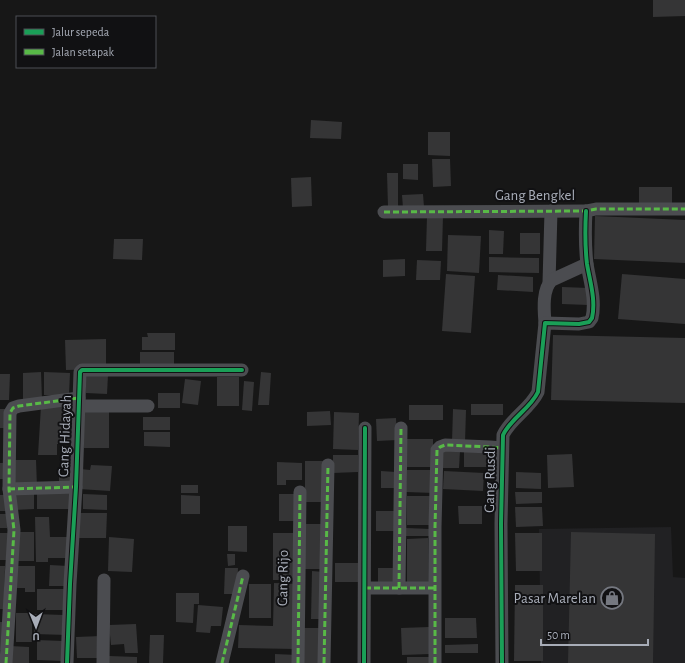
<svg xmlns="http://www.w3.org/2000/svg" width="685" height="663" font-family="'Alegreya Sans',sans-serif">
	<rect width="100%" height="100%" fill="#171717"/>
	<path fill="#212123" d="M671,527L673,577L685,578V663H541L539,529Z"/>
	<g fill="#353536">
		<path d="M653,0H685V16L653,17Z"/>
		<path d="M311,120L342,122L341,139L310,138Z"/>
		<path d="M428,132H450V156L428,155Z"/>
		<path d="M432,159H450L451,186L433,187Z"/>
		<path d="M403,164H418V180L403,179Z"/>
		<path d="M387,173H398V207H388Z"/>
		<path d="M311,177L312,206L292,207L291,178Z"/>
		<rect x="639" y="187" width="33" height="17"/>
		<path d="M423,194L424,207L403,208L402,195Z"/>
		<path d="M427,216H443L442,251H426Z"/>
		<path d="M595,216L685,220V263L594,259Z"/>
		<path d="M489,230L504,231L503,254H489Z"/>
		<rect x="520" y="233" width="20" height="21"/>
		<path d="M448,235L481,236L479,273L447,271Z"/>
		<path d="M114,239H143L142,260L113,259Z"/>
		<path d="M489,257L539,258V273L489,272Z"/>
		<path d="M405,259V276L383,277V260Z"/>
		<path d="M417,260L441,261L440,280H416Z"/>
		<path d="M446,274L475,276L471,333L442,331Z"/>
		<path d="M622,274L685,279V324L618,319Z"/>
		<path d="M498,275L533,277V292L497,290Z"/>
		<path d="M562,287L589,288L588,305L562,304Z"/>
		<path d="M147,333H175V350H142V337H148Z"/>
		<path d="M553,335L685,338V403L551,400Z"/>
		<path d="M106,339V369L66,370L65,340Z"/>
		<rect x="140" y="352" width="34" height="16"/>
		<path d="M41,372L42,399L23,400V373Z"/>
		<path d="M44,372L70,373L69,395H44Z"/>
		<path d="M261,372L271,373L269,405H258Z"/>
		<path d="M0,374H10L9,400H0Z"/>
		<path d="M86,375H108L107,394L86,393Z"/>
		<rect x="217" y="377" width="22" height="29"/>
		<path d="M185,379L201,381L198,405L182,403Z"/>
		<path d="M244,381L254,382L252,411L242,410Z"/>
		<rect x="158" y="393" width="22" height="15"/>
		<rect x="471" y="404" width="32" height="11"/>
		<rect x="409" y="405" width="34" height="15"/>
		<path d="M41,406H70L69,427H71V444H57V455H38Z"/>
		<rect x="0" y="409" width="7" height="19"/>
		<path d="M109,409V448H84L83,410Z"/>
		<path d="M453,409L466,410L465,442L452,441Z"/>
		<path d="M330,411L331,425L307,426V412Z"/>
		<path d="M334,412L359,413L358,450L333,449Z"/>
		<rect x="143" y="417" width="27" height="13"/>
		<path d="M396,418L397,440L377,441L376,419Z"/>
		<path d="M144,432H170V447L144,446Z"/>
		<rect x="406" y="439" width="27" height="28"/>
		<path d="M443,450L460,451L459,468H442Z"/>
		<rect x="464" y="450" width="23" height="17"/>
		<path d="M572,454L574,487L548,488L547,455Z"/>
		<path d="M333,455H358V472L333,473Z"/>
		<path d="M14,460H36L37,487H14Z"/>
		<rect x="305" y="461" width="20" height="41"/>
		<path d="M277,462L302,463V480H286V485H277Z"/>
		<rect x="0" y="463" width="6" height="16"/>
		<path d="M91,465L112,466L110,491L79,489L80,469L90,470Z"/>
		<path d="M407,470H434V493L406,492Z"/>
		<path d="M381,471L396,472V488H381Z"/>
		<path d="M444,471L484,473L483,491L443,489Z"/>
		<path d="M516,472L541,473V489L516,488Z"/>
		<rect x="59" y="477" width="12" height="9"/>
		<rect x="181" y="485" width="17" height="8"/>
		<path d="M70,492V509H37V493Z"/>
		<path d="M515,492H542V503L516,504Z"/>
		<path d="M34,493V509L14,510V494Z"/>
		<path d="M83,494L107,495V510L83,509Z"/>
		<path d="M279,494H296L295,521H279Z"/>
		<path d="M0,495H7L8,511H0Z"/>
		<path d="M181,495L200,496V514H181Z"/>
		<path d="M407,496H435L434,525H407Z"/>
		<path d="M458,506H482V524H459Z"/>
		<path d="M515,507H542L543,526L516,527Z"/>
		<rect x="376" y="511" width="21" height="20"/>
		<path d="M78,513H107L106,538H78Z"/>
		<rect x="0" y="514" width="7" height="14"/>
		<path d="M35,517H49L50,537H70V558H48V562H36Z"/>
		<path d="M305,524H324L323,569H305Z"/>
		<path d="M228,526H247V552L228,551Z"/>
		<path d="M406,528L431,529V536H406Z"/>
		<rect x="15" y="532" width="19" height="29"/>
		<path d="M571,532L655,534L653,663H568Z"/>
		<path d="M0,533H11L10,560H0Z"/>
		<path d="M273,533H296L297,580H273Z"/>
		<path d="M515,533H542V571H516Z"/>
		<path d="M109,537L134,539L132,572L108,571Z"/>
		<path d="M428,538L429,584H407V539Z"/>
		<path d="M227,554H235V565L228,566Z"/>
		<rect x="335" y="563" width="25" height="19"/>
		<path d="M50,565L68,566V586H49Z"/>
		<path d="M0,566H5L4,609H0Z"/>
		<path d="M14,566H35V592H25V588H14Z"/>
		<path d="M225,568H238L237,594H224Z"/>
		<path d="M378,568H396V584L378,585Z"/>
		<path d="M312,571L324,572L322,619H311Z"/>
		<path d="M274,583L298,584L296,649L238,648L239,625L273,626Z"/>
		<rect x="249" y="584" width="22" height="34"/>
		<path d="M515,585H543V661H514Z"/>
		<path d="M37,589H65L64,610H37Z"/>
		<path d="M176,593H199V604H194L193,623L176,622Z"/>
		<path d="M198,605L223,607L221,626H211L210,633L196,632Z"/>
		<rect x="16" y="613" width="16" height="29"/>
		<path d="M34,614L64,615L67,635L34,634Z"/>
		<path d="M445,618H476L477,638H445Z"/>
		<rect x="0" y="622" width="2" height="28"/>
		<path d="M136,624L138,653H125L124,644L111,645L109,625Z"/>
		<path d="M429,627L430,654L402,655L401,628Z"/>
		<rect x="304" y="628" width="18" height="35"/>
		<path d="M150,635H164L163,663H149Z"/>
		<path d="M101,636V658H77L76,637Z"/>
		<path d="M37,640L63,641L62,661L37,660Z"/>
		<path d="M478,644V653H445V645Z"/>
		<path d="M10,646L29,647V663H10Z"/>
		<path d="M275,654L297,655V663H275Z"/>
		<path d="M109,656L137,657V663H109Z"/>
		<rect x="407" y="657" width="23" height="6"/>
	</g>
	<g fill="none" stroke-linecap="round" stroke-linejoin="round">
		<g stroke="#4b4c50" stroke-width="13">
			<path d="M384,212L586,211L596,209H685"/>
			<path d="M549,283L551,211"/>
			<path d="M545,323C544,310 542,289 552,280L587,264"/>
			<path d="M79,406H148"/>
			<path d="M9,489L76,487"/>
			<path d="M365,588H434"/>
			<path d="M399,588L401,428"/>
			<path d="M6,663L14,530L9,489L10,413L13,408L19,406L79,398"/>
			<path d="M67,663L70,584L76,487L80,372L82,370H242"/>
			<path d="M103,663L104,580"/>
			<path d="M222,663L243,576"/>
			<path d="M298,663L300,492"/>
			<path d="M324,663L328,465"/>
			<path d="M364,663L365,428"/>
			<path d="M435,663V527L437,450L440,447L445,445L490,447L502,448"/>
			<path d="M502,663L501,524L503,435C511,418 530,409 538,392L545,323L579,324L589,322L592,318C596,300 590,282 587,264C585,247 585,229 586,211"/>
		</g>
		<g stroke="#58b947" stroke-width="3" stroke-dasharray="6 3" stroke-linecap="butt">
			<path d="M384,212L586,211L596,209H685"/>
			<path d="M9,489L76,487"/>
			<path d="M365,588H434"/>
			<path d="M399,588L401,428"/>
			<path d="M6,663L14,530L9,489L10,413L13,408L19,406L79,398"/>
			<path d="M222,663L243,576"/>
			<path d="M298,663L300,492"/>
			<path d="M324,663L328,465"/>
			<path d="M435,663V527L437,450L440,447L445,445L490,447L502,448"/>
		</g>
		<g stroke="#111113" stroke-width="6">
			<g id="cycleway">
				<path d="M67,663L70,584L76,487L80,372L82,370H242"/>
				<path d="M364,663L365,428"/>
				<path d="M502,663L501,524L503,435C511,418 530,409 538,392L545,323L579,324L589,322L592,318C596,300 590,282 587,264C585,247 585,229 586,211"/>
			</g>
		</g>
		<use href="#cycleway" stroke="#1a9f57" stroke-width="4"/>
	</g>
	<defs>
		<g id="shop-ring" transform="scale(1.15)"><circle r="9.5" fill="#111113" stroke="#757880" stroke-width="1.5"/><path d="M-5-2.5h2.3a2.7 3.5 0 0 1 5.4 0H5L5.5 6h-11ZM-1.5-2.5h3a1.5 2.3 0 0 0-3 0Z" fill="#757880"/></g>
	</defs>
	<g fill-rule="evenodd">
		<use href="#shop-ring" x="612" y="598"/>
	</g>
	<g text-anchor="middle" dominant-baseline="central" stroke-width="4" stroke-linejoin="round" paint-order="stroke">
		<g font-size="15" fill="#a8adb8" stroke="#111113">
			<text x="535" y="195">Gang Bengkel</text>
			<text transform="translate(65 436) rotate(-88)">Gang Hidayah</text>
			<text transform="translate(490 480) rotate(-89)">Gang Rusdi</text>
			<text transform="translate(283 578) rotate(-89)">Gang Rijo</text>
		</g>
		<g font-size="15" fill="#a8adb8" stroke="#111113" text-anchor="end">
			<text x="596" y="598">Pasar Marelan</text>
		</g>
	</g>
	<rect x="16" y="16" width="140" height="52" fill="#111113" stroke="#4d4f55"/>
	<rect x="24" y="29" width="20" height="6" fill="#1a9f57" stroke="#4d4f55"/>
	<text x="52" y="36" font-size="12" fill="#a8adb8">Jalur sepeda</text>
	<rect x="24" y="49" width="20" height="6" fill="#58b947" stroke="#4d4f55"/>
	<text x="52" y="56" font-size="12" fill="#a8adb8">Jalan setapak</text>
	<g transform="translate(36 627) rotate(179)" stroke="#111113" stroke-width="3" paint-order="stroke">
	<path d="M0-3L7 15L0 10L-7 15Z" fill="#a8adb8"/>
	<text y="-6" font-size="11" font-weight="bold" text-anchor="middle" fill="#a8adb8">U</text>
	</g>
	<path d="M541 639v6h107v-6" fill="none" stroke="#a8adb8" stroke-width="2"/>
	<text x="547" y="639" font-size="12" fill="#a8adb8" stroke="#111113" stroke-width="3" paint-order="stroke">50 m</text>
</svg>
